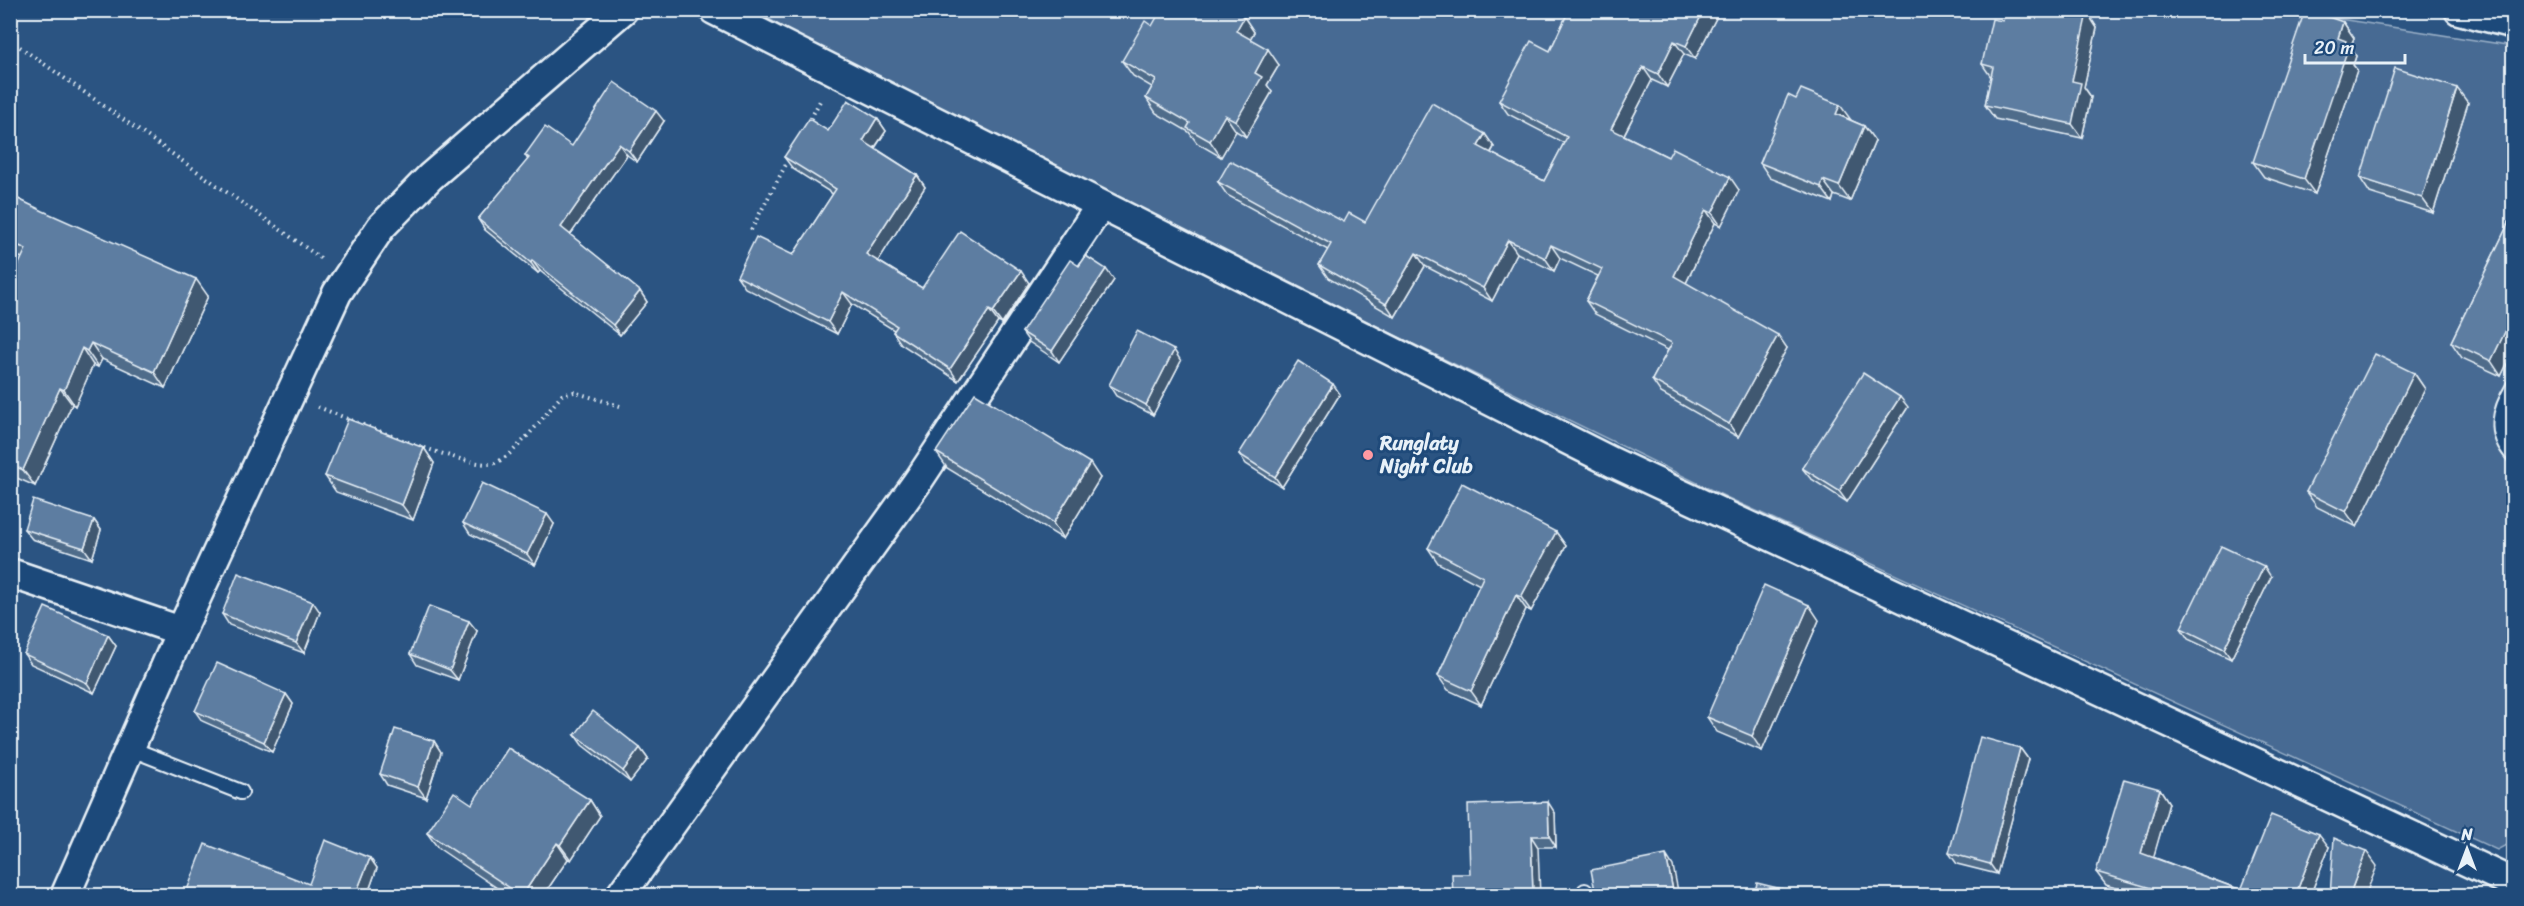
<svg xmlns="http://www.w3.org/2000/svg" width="2524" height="906" font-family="Sriracha,sans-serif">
	<rect width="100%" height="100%" fill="#2b5482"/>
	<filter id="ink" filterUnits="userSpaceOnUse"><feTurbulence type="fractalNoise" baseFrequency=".0167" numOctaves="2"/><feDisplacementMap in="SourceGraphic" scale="12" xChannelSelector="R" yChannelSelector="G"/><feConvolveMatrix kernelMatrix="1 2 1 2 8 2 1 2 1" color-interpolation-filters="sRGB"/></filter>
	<g filter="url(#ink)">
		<path fill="#476b93" stroke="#98aec6" stroke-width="1.5" d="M2282,10L2513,46V836L2510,843L2497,850L1726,497L846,66L756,11Z"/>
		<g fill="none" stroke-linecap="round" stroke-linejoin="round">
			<g stroke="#e8f1f8" stroke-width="18">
				<g id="service">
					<path d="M2514,386C2499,411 2493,433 2514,456"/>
					<path d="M129,748L241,792"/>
					<path d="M1585,891V896"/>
				</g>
			</g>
			<g stroke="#e8f1f8" stroke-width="33">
				<g id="minor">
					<path d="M714,10L1612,462L2513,883"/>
					<path d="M2459,10L2514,24"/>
					<path d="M10,573L181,631"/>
					<path d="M65,896L181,631L337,293L381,227L430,177L623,10"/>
					<path d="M620,896L918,481L1100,206"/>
				</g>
			</g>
			<g stroke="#e8f1f8" stroke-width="4" stroke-dasharray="1.5 4.5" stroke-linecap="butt">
				<path d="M10,29L17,10"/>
				<path d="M10,40L322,259"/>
				<path d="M808,124L821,99"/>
				<path d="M751,230L790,157"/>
				<path d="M318,407C347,418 474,472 495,463C517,454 545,414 562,395L574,392L620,406"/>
			</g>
			<use href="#service" stroke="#1f4a7a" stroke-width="14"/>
			<use href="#minor" stroke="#1f4a7a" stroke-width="28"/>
		</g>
		<g fill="#506c8a" stroke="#e8f1f8" stroke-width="1.5">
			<path d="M546,10H557L550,15Z"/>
			<path d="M1569,10H1713L1717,16L1695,59L1684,54L1667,87L1652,80L1624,135L1668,157L1739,190L1721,226L1715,223L1686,283L1787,348L1738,437L1661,393L1652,380L1668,350L1595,314L1586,301L1598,276L1560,258L1554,271L1517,253L1492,301L1425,266L1395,317L1328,278L1319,265L1328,250L1227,195L1218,182L1344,222H1365L1485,134L1494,147L1491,153L1544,181L1564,143L1508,114L1499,101L1550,51Z"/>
			<path d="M1244,17L1254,32L1250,39L1279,65L1267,85L1272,92L1246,137L1236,131L1221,157L1197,143L1189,132L1156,113L1146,98L1152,87L1133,76L1122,61L1152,26Z"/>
			<path d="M2090,17L2097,28L2084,87L2091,97L2082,138L1995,119L1985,105L1991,77L1982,64L2003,21Z"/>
			<path d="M2343,22L2354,38L2350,47L2356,56L2353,65L2357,70L2315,194L2264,177L2253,162Z"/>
			<path d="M2468,103L2433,213L2370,193L2360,178Z"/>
			<path d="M877,118L886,131L875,148L917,175L925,187L878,261L922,288L1029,283L1002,324L998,322L958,381L901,344L893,332L894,330L852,304L837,334L745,288L737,276L793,255L833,194L793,169L784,157L828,131Z"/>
			<path d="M1850,120L1864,126L1875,141L1850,201L1834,195L1832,202L1770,178L1760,163Z"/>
			<path d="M664,121L637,162L627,155L570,235L640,291L647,302L620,335L540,271L538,273L485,230L478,219L528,160L525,155L572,146Z"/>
			<path d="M10,195L208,296L165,388L102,359L98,367L93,365L75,406L72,404L35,486L10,475V283L22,258L10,252Z"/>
			<path d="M2514,212V350L2501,376L2462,358L2451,342Z"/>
			<path d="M1079,266L1114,280L1059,362L1029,342L1022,332Z"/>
			<path d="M1181,361L1153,415L1116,396L1109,385Z"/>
			<path d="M2414,373L2425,389L2357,527L2317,507L2306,492Z"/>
			<path d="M1340,394L1282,487L1246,464L1239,454Z"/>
			<path d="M1908,407L1847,502L1810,478L1802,468Z"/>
			<path d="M424,448L434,463L413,520L336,492L325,476Z"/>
			<path d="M936,452L1100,478L1063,539L947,468Z"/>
			<path d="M94,520L101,530L92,559L32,539L24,529Z"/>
			<path d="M463,523L554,524L535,565L470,534Z"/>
			<path d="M1556,532L1566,546L1531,611L1526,609L1481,705L1448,690L1438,676L1480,585L1438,563L1428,548Z"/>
			<path d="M2271,577L2231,659L2188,639L2181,628Z"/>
			<path d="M320,612L304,653L229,625L222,614Z"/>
			<path d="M1819,620L1762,751L1717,732L1707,717Z"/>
			<path d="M477,631L458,680L417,665L410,654Z"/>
			<path d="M108,635L116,646L94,693L31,664L24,654Z"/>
			<path d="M286,694L293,704L272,752L202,721L195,711Z"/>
			<path d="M575,735L640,748L648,759L630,782L582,745Z"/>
			<path d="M434,741L441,752L426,798L387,785L380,774Z"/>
			<path d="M2020,748L2028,759L1997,874L1957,864L1949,853Z"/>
			<path d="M2160,789L2169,803L2153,857L2241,890L2329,847L2310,896H2141L2106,885L2096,872Z"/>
			<path d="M590,800L600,816L571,860L568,859L543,896H509L438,848L427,833L472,804Z"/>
			<path d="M1555,813L1556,847H1538L1470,874Z"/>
			<path d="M370,858L377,868L367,896H191L187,890L309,884Z"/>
		</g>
		<g fill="#415871" stroke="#e8f1f8" stroke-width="1.5">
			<path d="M1704,10H1713L1717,16L1695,59L1686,46Z"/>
			<path d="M2078,10H2091L2090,17L2097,28L2084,87L2091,97L2082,138L2072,124V81Z"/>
			<path d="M1244,17L1254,32L1246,46L1236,31Z"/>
			<path d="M2343,22L2354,38L2350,47L2356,56L2353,65L2357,70L2315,194L2304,179L2342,53L2338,38Z"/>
			<path d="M1674,41L1684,54L1667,87L1658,74Z"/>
			<path d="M1268,49L1279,65L1267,85L1272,92L1246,137L1236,121L1255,73Z"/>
			<path d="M1643,67L1652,80L1620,142L1611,129Z"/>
			<path d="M2457,88L2468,103L2433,213L2422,198Z"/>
			<path d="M1840,105L1851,120L1836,114Z"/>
			<path d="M656,111L664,121L637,162L629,151Z"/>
			<path d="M1225,115L1236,131L1221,157L1210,141Z"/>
			<path d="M877,118L886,131L871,153L863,141Z"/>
			<path d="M1864,126L1875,141L1850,201L1839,186Z"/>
			<path d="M1485,134L1494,147L1487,159L1478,146Z"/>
			<path d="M619,144L627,155L568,238L561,227Z"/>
			<path d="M917,175L925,187L875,266L866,254Z"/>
			<path d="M1730,177L1739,190L1721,226L1712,213Z"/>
			<path d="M1823,180L1834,195L1832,202L1821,187Z"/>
			<path d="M1706,210L1715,223L1683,289L1674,276Z"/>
			<path d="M1508,240L1517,253L1492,301L1483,288Z"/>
			<path d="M1551,245L1560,258L1554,271L1545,258Z"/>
			<path d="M1416,253L1425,266L1395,317L1386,304Z"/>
			<path d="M532,260L540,271L538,273L531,263Z"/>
			<path d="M1106,269L1114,280L1059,362L1052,351Z"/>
			<path d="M1021,271L1029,283L1002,324L993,312Z"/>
			<path d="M196,279L208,296L165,388L154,372Z"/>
			<path d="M640,291L647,302L620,335L613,325Z"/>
			<path d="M843,292L852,304L837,334L828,322Z"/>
			<path d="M989,310L998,322L958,381L950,369Z"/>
			<path d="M2514,313V350L2501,376L2491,361Z"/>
			<path d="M1778,335L1787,348L1738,437L1729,424Z"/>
			<path d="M91,343L102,359L98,367L87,351Z"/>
			<path d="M82,348L93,365L75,406L64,390Z"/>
			<path d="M1174,350L1181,361L1153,415L1146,405Z"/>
			<path d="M2414,373L2425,389L2357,527L2346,512Z"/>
			<path d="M1333,384L1340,394L1282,487L1275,477Z"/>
			<path d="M60,388L72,404L35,486L23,470Z"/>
			<path d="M1900,397L1908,407L1847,502L1839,491Z"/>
			<path d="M424,448L434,463L413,520L402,505Z"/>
			<path d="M1090,463L1100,478L1063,539L1053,523Z"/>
			<path d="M547,514L554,524L535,565L527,554Z"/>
			<path d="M94,520L101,530L92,559L84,548Z"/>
			<path d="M1556,532L1566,546L1531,611L1521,597Z"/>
			<path d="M2264,566L2271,577L2231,659L2224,649Z"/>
			<path d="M1516,595L1526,609L1481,705L1471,691Z"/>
			<path d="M313,602L320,612L304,653L296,643Z"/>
			<path d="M1809,605L1819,620L1762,751L1752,736Z"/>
			<path d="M469,621L477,631L458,680L450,670Z"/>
			<path d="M108,635L116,646L94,693L87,683Z"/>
			<path d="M286,694L293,704L272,752L264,742Z"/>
			<path d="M434,741L441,752L426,798L418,787Z"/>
			<path d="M640,748L648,759L630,782L623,771Z"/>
			<path d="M2020,748L2028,759L1997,874L1990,864Z"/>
			<path d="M2160,789L2169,803L2151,866L2141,853Z"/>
			<path d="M590,800L600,816L571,860L560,845Z"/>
			<path d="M1548,802L1555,813L1556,847L1549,836Z"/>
			<path d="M2319,834L2329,847L2310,896H2295Z"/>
			<path d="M1531,836L1538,847L1540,896H1533Z"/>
			<path d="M557,843L568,859L543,896H522Z"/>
			<path d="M2366,851L2377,866L2365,896H2349Z"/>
			<path d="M1666,855L1673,866L1679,896H1674Z"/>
			<path d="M370,858L377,868L367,896H355Z"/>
			<path d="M1782,889L1787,896L1781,894Z"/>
		</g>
		<g fill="#5d7da1" stroke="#e8f1f8" stroke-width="1.5">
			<path d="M1161,10H1233L1244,17L1236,31L1268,49L1255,73L1262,77L1236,121L1225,115L1210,141L1187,128L1190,123L1146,98L1156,80L1122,61L1145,21L1152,26Z"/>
			<path d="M1569,10H1704L1686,46L1674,41L1658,74L1643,67L1611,129L1668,157L1673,148L1730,177L1712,213L1706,210L1674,276L1778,335L1729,424L1652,380L1672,343L1586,301L1602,269L1551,245L1545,258L1508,240L1483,288L1416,253L1386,304L1319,265L1331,244L1218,182L1230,161L1344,222L1349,213L1365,222L1432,103L1485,134L1478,146L1544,181L1567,137L1499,101L1531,41L1550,51Z"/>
			<path d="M2006,10H2078V11L2087,13L2072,81L2081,83L2072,124L1985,105L1993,67L1982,64L1992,19L2003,21Z"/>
			<path d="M2305,10H2308L2343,22L2338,38L2346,41L2342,53L2346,54L2304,179L2253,162Z"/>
			<path d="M2395,68L2457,88L2422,198L2360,178Z"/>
			<path d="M614,82L656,111L629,151L619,144L561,227L640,291L613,325L532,260L531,263L478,219L529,158L525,155L545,127L572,146Z"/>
			<path d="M1801,89L1840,105L1836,114L1864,126L1839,186L1823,180L1821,187L1760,163L1788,95L1796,99Z"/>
			<path d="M848,100L877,118L863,141L917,175L866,254L922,288L960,231L1021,271L993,312L989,310L950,369L893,332L897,326L843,292L828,322L737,276L756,237L793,255L836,189L784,157L809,119L828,131Z"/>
			<path d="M10,195L43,211L196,279L154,372L91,343L87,351L82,348L64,390L60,388L23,470L10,464V296L12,291H10V283L26,249L10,242Z"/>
			<path d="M2514,212V313L2491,361L2451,342Z"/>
			<path d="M1086,256L1106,269L1052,351L1022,332L1070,260L1079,266Z"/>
			<path d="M1137,331L1174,350L1146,405L1109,385Z"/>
			<path d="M2375,354L2414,373L2346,512L2306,492Z"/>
			<path d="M1298,361L1333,384L1275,477L1239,454Z"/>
			<path d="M1863,373L1900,397L1839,491L1802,468Z"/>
			<path d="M975,393L1090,463L1053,523L936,452Z"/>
			<path d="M348,419L424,448L402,505L325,476Z"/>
			<path d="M482,483L547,514L527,554L463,523Z"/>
			<path d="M1462,483L1556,532L1521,597L1516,595L1471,691L1438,676L1483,577L1428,548Z"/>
			<path d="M33,500L94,520L84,548L24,529Z"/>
			<path d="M2221,546L2264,566L2224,649L2181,628Z"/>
			<path d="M238,573L313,602L296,643L222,614Z"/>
			<path d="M1764,585L1809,605L1752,736L1707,717Z"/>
			<path d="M429,606L469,621L450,670L410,654Z"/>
			<path d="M45,607L108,635L87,683L24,654Z"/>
			<path d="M217,663L286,694L264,742L195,711Z"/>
			<path d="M593,711L640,748L623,771L575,735Z"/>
			<path d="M395,729L434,741L418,787L380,774Z"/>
			<path d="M1980,737L2020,748L1990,864L1949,853Z"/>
			<path d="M508,748L590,800L560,845L557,843L522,896L427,833L454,792L472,804Z"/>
			<path d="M2124,779L2160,789L2141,853L2241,890L2271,815L2319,834L2295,896H2148L2151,888L2096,872Z"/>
			<path d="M1548,802L1549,836H1531L1533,896H1453L1452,874H1470L1468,805Z"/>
			<path d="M2334,838L2366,851L2349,896H2330Z"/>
			<path d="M325,840L370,858L355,896H202L187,890L205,844L309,884Z"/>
			<path d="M1666,855L1674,896H1596L1591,870Z"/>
			<path d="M1757,883L1782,889L1781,894L1787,896H1754Z"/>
		</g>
	</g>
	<circle fill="#ff9aa2" stroke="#1f4a7a" stroke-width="2" cx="1368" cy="455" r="6"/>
	<g text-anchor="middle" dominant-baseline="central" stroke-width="6" stroke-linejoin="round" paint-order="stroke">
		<g font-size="20" font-weight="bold" fill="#e8f1f8" stroke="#1f4a7a" text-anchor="start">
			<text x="1380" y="443">Runglaty<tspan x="1380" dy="23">Night Club</tspan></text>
		</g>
	</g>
	<rect width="2524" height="906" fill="none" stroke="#1f4a7a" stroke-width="36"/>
	<rect x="18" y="18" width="2488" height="870" fill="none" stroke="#e8f1f8" stroke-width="2" filter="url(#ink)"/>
	<g transform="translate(2467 849)" stroke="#1f4a7a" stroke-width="4.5" paint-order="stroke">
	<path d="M0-4.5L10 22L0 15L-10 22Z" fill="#e8f1f8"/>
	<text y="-9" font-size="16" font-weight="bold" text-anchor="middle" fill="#e8f1f8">N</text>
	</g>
	<path d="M2305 54v9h100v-9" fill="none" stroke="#e8f1f8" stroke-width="3"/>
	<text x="2314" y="54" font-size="18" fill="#e8f1f8" stroke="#1f4a7a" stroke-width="4.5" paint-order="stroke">20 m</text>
</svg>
